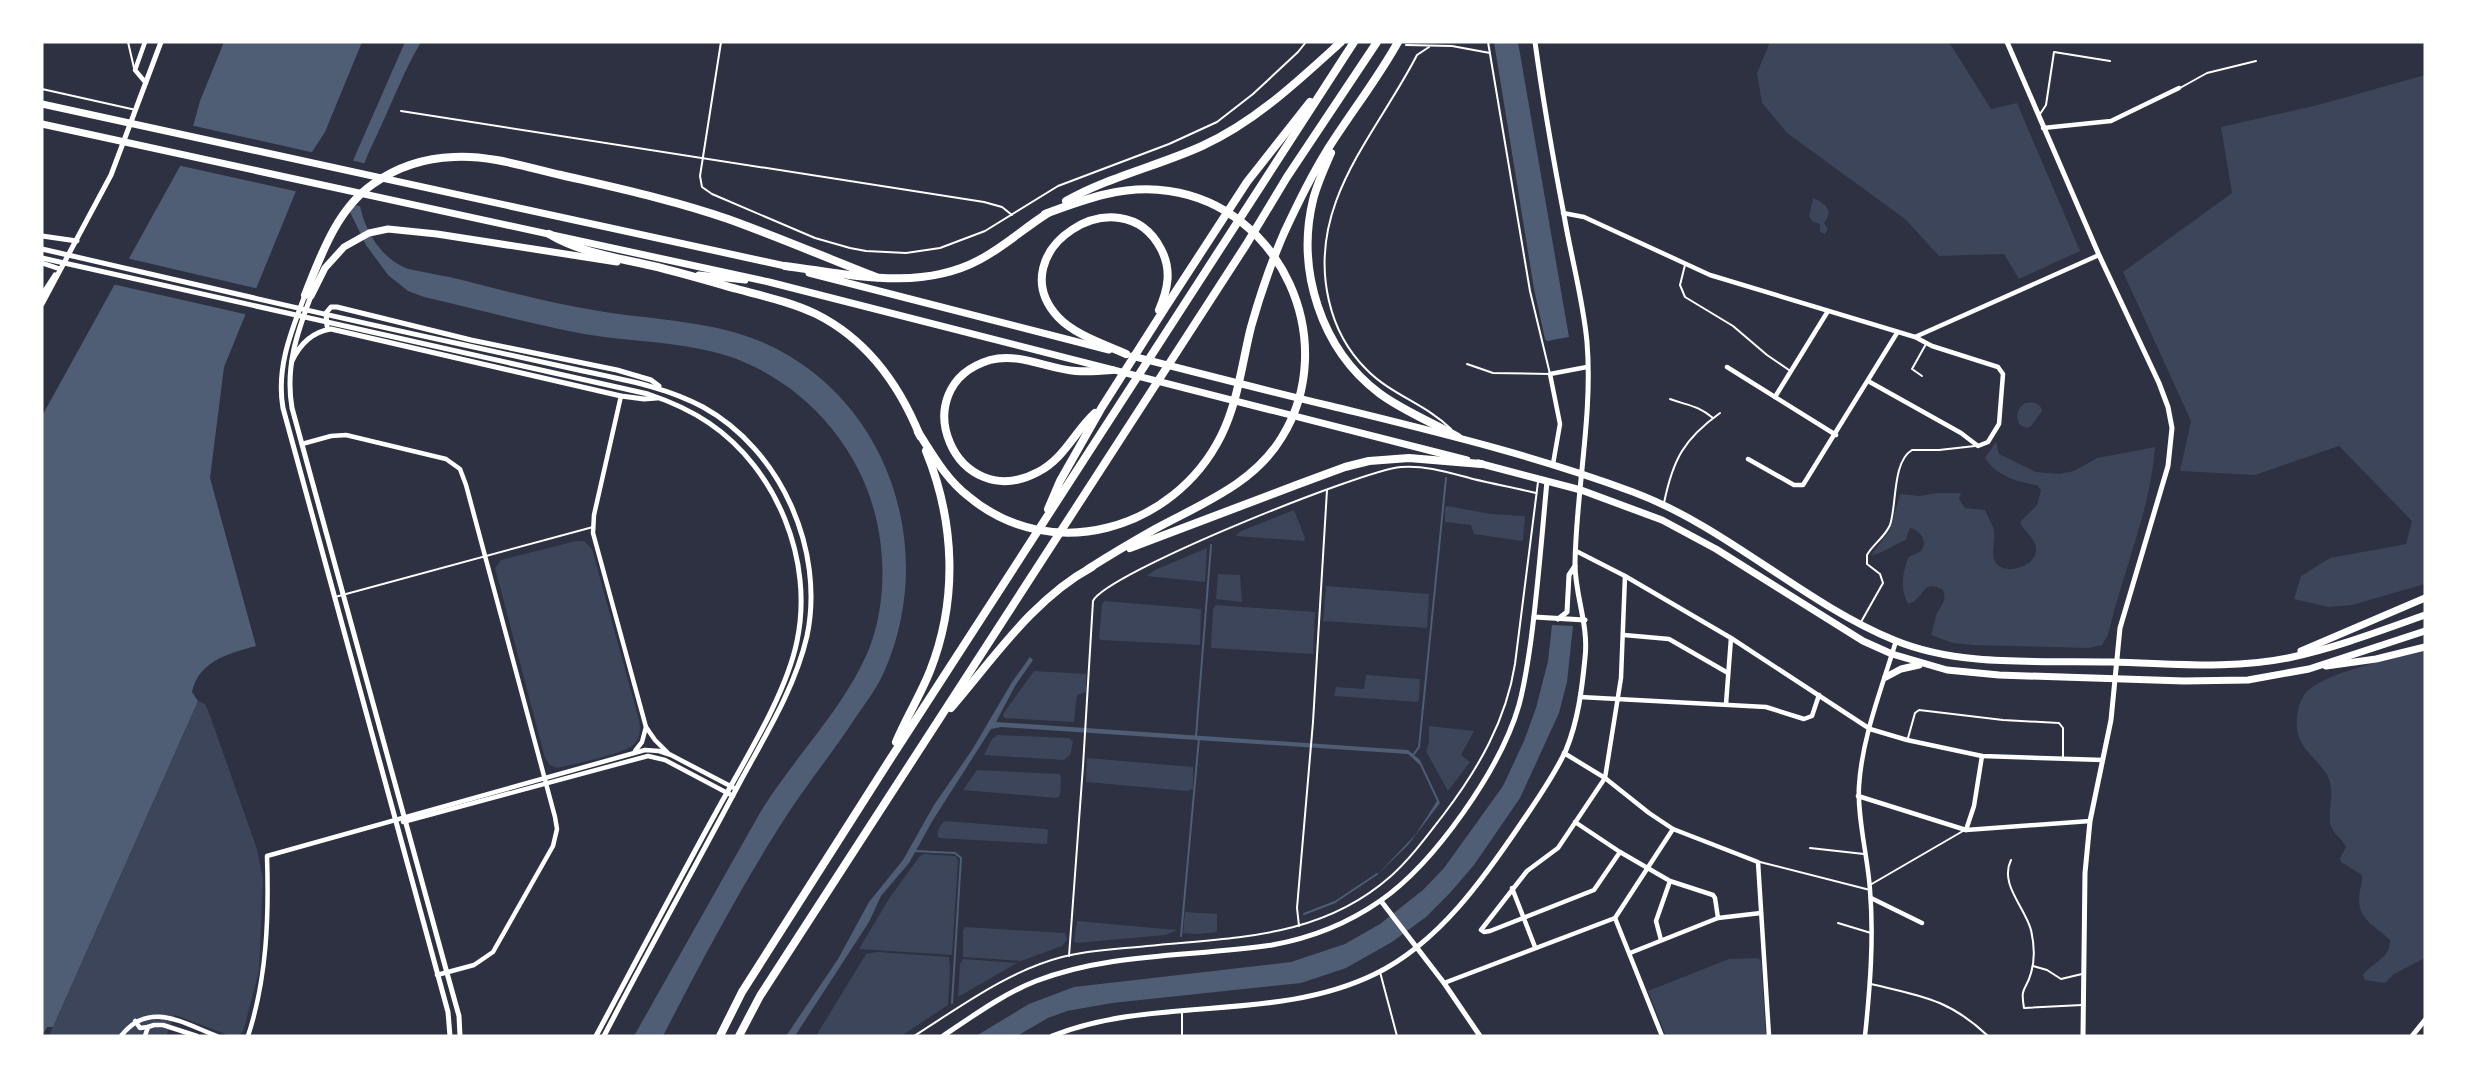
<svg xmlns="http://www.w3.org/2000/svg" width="2467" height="1078" font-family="'Source Sans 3',sans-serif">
	<rect width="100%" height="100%" fill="#2d3142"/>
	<g fill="#3c4559">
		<path d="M1770,42H1949L1991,109L2017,103L2080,251L2019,279L2004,254L1939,256L1905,219L1787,133L1762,103L1757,73Z"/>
		<path d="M2425,75V584L2352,605L2328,607L2294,599L2301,576L2330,558L2406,544L2412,521L2339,446L2255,475L2180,471L2191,421L2123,272L2232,193L2221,127L2318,105Z"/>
		<path d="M1813,198C1824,203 1835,210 1824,223L1828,229L1825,234L1820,232V224L1812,221L1809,216Z"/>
		<path d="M2025,403C2032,402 2040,402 2042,411L2031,426L2027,428L2020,425C2015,417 2017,409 2025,403Z"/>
		<path d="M1996,442L1999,454L2036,472L2059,474L2074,471L2097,458L2155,447C2151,509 2122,574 2108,635L2102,645L2089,648L1973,645L1953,643L1931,635C1933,629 1934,622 1936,616C1939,606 1948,603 1943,590L1934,586L1927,587L1915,601L1908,604C1900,589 1902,574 1908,558C1912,554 1918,554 1921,551C1929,542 1919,529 1910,528L1906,540C1893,544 1884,554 1871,555L1890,530L1900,494L1920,496L1937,493H1961L1959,499L1965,508L1985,510C1987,516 1993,524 1994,531C1996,540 1990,555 1996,563C2006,576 2036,566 2036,550C2036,538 2024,532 2020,522L2037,505L2041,490L2037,485C2017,482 1996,476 1985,458Z"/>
		<path d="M1447,506L1491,514L1524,516L1525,518L1523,540L1521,541L1474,534L1471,525L1445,522V508Z"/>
		<path d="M1294,510L1305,538L1304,541L1236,536L1239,532Z"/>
		<path d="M576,541H584L592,549L639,720C641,729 640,740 632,746C622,754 571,765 557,768L550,765L545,758L495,568L501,560Z"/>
		<path d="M1207,548L1205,582L1147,576L1155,570Z"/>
		<path d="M1218,574L1240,575L1242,602L1216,599Z"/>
		<path d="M1326,586L1429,594L1427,628L1323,621Z"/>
		<path d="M1104,601L1201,609L1200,645L1101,640L1099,638L1102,605Z"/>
		<path d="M1216,605L1315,612L1313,654L1211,648L1213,609Z"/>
		<path d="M2425,651V958L2394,974L2385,983L2365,980L2363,975C2372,963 2391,958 2390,940C2377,927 2359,921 2359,899C2359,890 2363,883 2362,875L2341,862L2340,858L2346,847C2342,837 2331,834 2330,821C2329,807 2334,792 2329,779C2322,762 2303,753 2298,734C2295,722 2297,705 2305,694C2322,672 2397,658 2425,651Z"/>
		<path d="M1034,671L1086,674V692L1077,695L1074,722L1004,718L1003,714Z"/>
		<path d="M1366,675L1420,679L1419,700L1417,702L1334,696L1336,687L1364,689Z"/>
		<path d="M198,701L205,704L209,713L257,849L263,879L259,971L244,1029L240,1035L231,1036L175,1015L166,1036H49Z"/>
		<path d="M1429,726L1474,731L1461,755L1470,762L1448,791L1426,751L1429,743Z"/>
		<path d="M997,735L1069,738L1073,742L1070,755L1064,760L984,755L992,739Z"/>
		<path d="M1087,758L1193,767V789L1187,791L1086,782Z"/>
		<path d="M977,770L1059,774L1061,776L1060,796L1056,798L963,790Z"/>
		<path d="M945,821L1045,829L1048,830L1047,844L939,838C935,834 940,824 945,821Z"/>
		<path d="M924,854L955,856L958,860L952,955L859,949L890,897L920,856Z"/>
		<path d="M1185,912L1217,914V932L1197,934L1183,933Z"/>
		<path d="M1077,921L1177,930H1178L1165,935L1076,943L1074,941Z"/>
		<path d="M965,927L1065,933L1067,940L1062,946L1021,961L963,957V930Z"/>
		<path d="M877,952L949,957L950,968L948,1005L901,1036H816L866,954Z"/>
		<path d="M963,959L1017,963L958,997L960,964Z"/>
		<path d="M1729,959L1757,958L1761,960L1766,1036H1666L1648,991Z"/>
	</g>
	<g fill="#4f5d75">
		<path d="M224,42H362L325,132L312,152L224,367L210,478L256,646C230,653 198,661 192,692L198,701L53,1027H47L42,1036V416L184,159L200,101Z"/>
		<path d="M405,42H421C405,69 394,98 381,126C374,142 364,160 360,178C353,212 375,257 408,269C427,273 447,276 466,281C512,293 558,305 605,312C657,320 712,321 762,342C888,396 939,549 884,672C877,688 866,702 856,717C831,755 802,790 778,829C736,896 699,966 663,1036H634L761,811C795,756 844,709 869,649C886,605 886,555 874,510C853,432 785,366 705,350C665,341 624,341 584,334C530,324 477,309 424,297L408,291L388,275L366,245L350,212L348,172Z"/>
		<path d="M1494,42H1518L1569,337L1547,341L1545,339L1534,289Z"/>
		<path d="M1552,625L1573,626L1567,682L1559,713L1520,798L1474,865L1449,894L1426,917L1392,942L1346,968L1301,983L1112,1003L1067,1011L1048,1018L1017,1036H976L1029,1004L1074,987L1291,962L1345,944L1380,924L1423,890L1444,868L1503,786L1524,741L1536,708L1548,661Z"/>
		<path d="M1030,657L1033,660L1015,686L996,722L1408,750L1420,760L1440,803L1408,845L1376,876L1416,834L1437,801L1420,765L1408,754L1001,727L991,729L933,820L909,863L881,896L869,922L795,1036H786L838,959L869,902L903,860L934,805L972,750L1012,682Z"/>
	</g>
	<g fill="#2d3142">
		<path d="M190,125L315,153L299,192L177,165Z"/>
		<path d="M350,160L368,164L361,190L363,207L344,203L342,190Z"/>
		<path d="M126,258L259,289L249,315L112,284Z"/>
	</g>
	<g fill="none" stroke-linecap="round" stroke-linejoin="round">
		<g stroke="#4f5d75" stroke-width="2">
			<path d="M1196,736L1211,545"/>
			<path d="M1414,754L1419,747L1446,478"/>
			<path d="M914,851L955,853L961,858L952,1003"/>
			<path d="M1304,914L1335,902L1377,874"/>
			<path d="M1181,936L1199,738"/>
		</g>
		<g stroke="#fff" stroke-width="2">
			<path d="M128,42L134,68"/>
			<path d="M721,42L700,176L702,187L712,194L815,238L850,248L866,251L906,253L940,248L985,231L1058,186L1169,144L1217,122L1253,94L1298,52L1306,42"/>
			<path d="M1406,45L1452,46L1490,53"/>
			<path d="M1429,47L1417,55C1376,135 1306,204 1329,301C1335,327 1347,350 1366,369C1391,395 1426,404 1451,429"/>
			<path d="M2180,88L2207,73L2256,61"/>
			<path d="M42,89L136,110"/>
			<path d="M401,111L984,202L1002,207L1012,215"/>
			<path d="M2040,114L2046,105L2054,52L2110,61"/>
			<path d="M1685,265L1680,285L1685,297L1733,326L1767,355L1789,370"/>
			<path d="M1467,364L1493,373L1550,374L1530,291L1488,42"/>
			<path d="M1922,376L1912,369L1926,344"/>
			<path d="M1670,399C1689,406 1697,405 1713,418"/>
			<path d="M1664,503C1673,459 1684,439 1720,413"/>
			<path d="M335,597L593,527"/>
			<path d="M1861,622L1883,583L1880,574L1867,564V555C1873,544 1885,537 1890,525C1897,505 1892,462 1912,450H1939L1975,446"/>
			<path d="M1908,738L1915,713L1919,710L2003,720L2059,723L2063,728V757"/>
			<path d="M1810,848L1864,854"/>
			<path d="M2011,860C1999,884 2025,907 2031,930C2034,943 2035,960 2031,973C2026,992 2020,985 2024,1008L2082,1005"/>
			<path d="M1760,862L1870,890"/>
			<path d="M1870,885L1963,831"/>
			<path d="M1838,923L1871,933"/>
			<path d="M1299,926L1297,908L1313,722L1327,490"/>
			<path d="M1069,956L1083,766L1093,601C1106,573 1363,470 1401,467C1426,465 1450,473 1473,479C1494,484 1515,488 1536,493"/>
			<path d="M2033,966L2047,970L2061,979L2082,974"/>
			<path d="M1380,972L1397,1036"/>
			<path d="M1871,984C1921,996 1949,999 1988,1036"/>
			<path d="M914,1036C960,1007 1008,971 1062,957C1089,950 1119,949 1147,946C1235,937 1320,939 1391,876C1411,858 1427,836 1444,814C1478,769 1506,721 1515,664L1538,482"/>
			<path d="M1182,1036V1012"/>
		</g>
		<g stroke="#fff" stroke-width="4.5">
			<path d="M145,42L135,70L146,83"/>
			<path d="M2043,128L2111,121L2179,88"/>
			<path d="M1563,213L1584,217L1710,275L1915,337L1932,346L1998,367L2003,374L1999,424L1988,442L1978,446L1961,433L1868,381"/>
			<path d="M1915,337L2099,255"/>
			<path d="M1727,367L1836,435"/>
			<path d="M621,396L594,515L593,533L646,727L655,740L668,753"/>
			<path d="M1775,397L1828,311"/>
			<path d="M302,444L331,436L346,435L446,459L460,469L466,485L555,817L557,829L553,846L493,952L474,965L437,975"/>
			<path d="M1748,459L1794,485H1803L1897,333"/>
			<path d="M1553,464L1560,424L1550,374L1587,367"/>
			<path d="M1576,551L1625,576L1731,638L1870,729L1907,740L1982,756L2103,760"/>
			<path d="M1625,576L1621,678L1605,778L1558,848L1527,871L1481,930L1484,932L1490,931L1594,890L1620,852L1670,881L1713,895L1715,898L1718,918"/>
			<path d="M1624,635L1669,639L1728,673"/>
			<path d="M1580,697L1766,707L1804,719L1812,716L1819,695"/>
			<path d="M1726,704L1731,638"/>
			<path d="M635,751L642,742L646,727"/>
			<path d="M1564,753L1605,778L1649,813L1673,829L1758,862L1769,1036"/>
			<path d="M1858,796L1966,830L2090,821"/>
			<path d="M403,822L648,756L665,760L733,796"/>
			<path d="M1575,822L1620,852"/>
			<path d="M1966,830L1974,806L1982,756"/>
			<path d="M1512,888L1535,947"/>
			<path d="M1871,898L1922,923"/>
			<path d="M1615,918L1662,1036"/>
			<path d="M1661,940L1656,921L1670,881"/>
			<path d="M1630,953L1718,918L1761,913"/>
			<path d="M1444,983L1615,918L1673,829"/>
			<path d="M135,1021L140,1028L148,1027"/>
			<path d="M121,1036C149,1000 182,1023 217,1036"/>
			<path d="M145,1036L148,1027L154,1025H163L197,1036"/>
			<path d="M248,1036C267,978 269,917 267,856L645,750L659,751L671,755L736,789"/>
			<path d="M1865,1036C1870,988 1874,939 1870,890C1868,858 1857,817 1859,786C1862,737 1882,688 1896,641"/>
		</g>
		<g stroke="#fff" stroke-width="5">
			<path d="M2007,42L2099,255L2159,383L2168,407L2172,428L2168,466L2120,628L2111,720L2090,821L2085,873L2083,1036"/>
			<path d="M42,236L77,241"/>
			<path d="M42,249C181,281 320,314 460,344C501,353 542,362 583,371C625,380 666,387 703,407C781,450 825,550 807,636C795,688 765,736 740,782C695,867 648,951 604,1036"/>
			<path d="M42,258L648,394C669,401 690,410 709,423C777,469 814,561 797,641C786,696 741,766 714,816C674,889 635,963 596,1036"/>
			<path d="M42,263L60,269"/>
			<path d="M42,295L55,275"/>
			<path d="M305,295C291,332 276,368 283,408L448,1012L450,1036"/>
			<path d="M311,296C297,333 285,367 292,408L447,973L459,1016L460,1036"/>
			<path d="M42,304L111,175L161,42"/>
			<path d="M327,326L326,313L331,307H337L471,340L617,370L651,380L659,386"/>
			<path d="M292,361C300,344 312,332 331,329L621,396L644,399L657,398"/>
			<path d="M1534,617L1585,620"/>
			<path d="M1558,619L1567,612L1569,575L1575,566"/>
			<path d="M1381,901L1444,983L1480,1036"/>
			<path d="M943,1036C973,1016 1003,994 1036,981C1111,952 1194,957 1272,945C1311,938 1347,924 1380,901C1435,863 1501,768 1519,705C1525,683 1528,661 1531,640C1538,587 1542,534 1547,481"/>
			<path d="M1052,1036C1156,995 1275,1023 1375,974C1439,943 1485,877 1524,819C1539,797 1555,774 1566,750C1578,721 1582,689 1585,658C1589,625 1575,596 1575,564C1576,490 1593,416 1587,342C1583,299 1571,257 1564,215C1553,158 1543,100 1535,42"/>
			<path d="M2412,1036L2425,1020"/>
		</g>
		<g stroke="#fff" stroke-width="7">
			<path d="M42,104L790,267"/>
			<path d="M42,124L769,282L1467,460"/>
			<path d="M809,273L1109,350"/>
			<path d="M699,275L745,280"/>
			<path d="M311,296L325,268L344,247L369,233L388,229L437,234L617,262"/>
			<path d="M1132,356C1198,373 1264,390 1331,406C1432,431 1534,455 1633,492C1727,527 1802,602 1894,640C1961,668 2041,660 2111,662C2170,663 2230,670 2288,658C2335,648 2380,631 2425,615"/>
			<path d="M1478,463L1581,490L1662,520L1716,549L1863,641L1892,654L1947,670L1999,675L2184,681L2248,680L2309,669L2425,631"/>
			<path d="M2301,651L2425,598"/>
			<path d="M2326,666L2376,659L2425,647"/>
			<path d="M1886,677L1901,669L1919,665"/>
		</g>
		<g stroke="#fff" stroke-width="8">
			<path d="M1331,153C1324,169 1317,184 1313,200C1296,270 1321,349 1379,393C1403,411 1432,422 1458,437"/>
			<path d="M1066,201C1108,177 1158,166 1202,146C1255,122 1298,81 1341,42"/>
			<path d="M1045,214C1085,199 1125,184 1169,191C1281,207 1341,341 1282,437C1254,484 1201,504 1155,529C1132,542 1110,555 1088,569"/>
			<path d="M549,234C581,253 618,258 653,266C682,273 709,281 737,289C763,296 791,302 816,314C866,339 899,384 920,436"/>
			<path d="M785,266C849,274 919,292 979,260C1004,247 1024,228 1048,213"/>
			<path d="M305,295C321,255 337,209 373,184C397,167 425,158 454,157C490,155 526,167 561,175C617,188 673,200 728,219C778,237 827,258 876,277"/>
			<path d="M1126,354C1104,344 1075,335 1058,317C998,252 1121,172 1161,249C1172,270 1168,289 1159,310"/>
			<path d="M1095,413C1075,431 1064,459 1038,472C956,516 901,387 990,360C1019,352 1047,369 1076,371C1088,372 1100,371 1112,370"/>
			<path d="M918,432C933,455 946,479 968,496C1051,566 1174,530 1221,436C1238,402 1242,363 1251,327C1260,295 1271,263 1284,233C1297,205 1310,178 1326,152C1349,115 1377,80 1398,42"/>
			<path d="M1048,509L1060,481L1102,407L1165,308L1247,182L1310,102"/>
			<path d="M1130,548L1299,484L1345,467L1369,461L1409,458L1481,464"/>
			<path d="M951,708C994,658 1033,599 1092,567"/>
			<path d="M896,742C906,718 920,696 930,671C958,600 955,522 926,451"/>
			<path d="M720,1036L742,992L889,761L1354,42"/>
			<path d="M739,1036L760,996L1246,245L1287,177L1377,42"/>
		</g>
	</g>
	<rect width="2467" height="1078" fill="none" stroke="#ffffff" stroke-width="87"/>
</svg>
